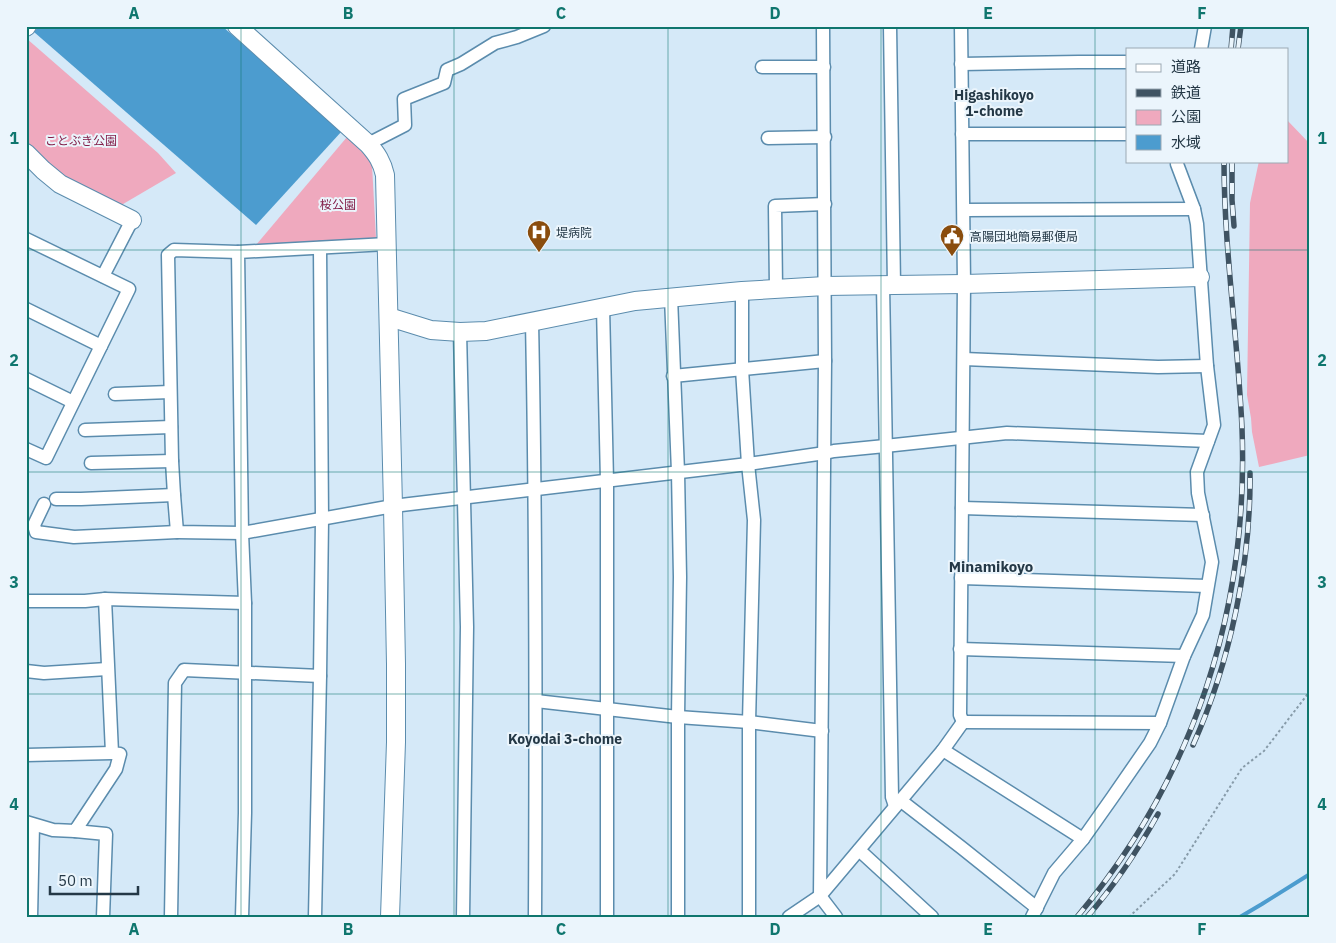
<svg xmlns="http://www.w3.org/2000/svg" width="1336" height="943" font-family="'IBM Plex Sans','Noto Sans JP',sans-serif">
	<rect width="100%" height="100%" fill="#d5e9f8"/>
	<g fill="#efa9be">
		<path d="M26,38L158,153L176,173L118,207L73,185L26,145Z"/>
		<path d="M1287,120L1310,144V455L1259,467L1252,432L1251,418L1247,395L1250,203L1259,161H1287Z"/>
		<path d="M347,137L368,158L372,165L376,238L256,245Z"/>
	</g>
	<path fill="#4c9ccf" d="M39,26H222L342,131L256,225L34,32Z"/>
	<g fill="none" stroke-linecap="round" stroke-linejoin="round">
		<path stroke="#4c9ccf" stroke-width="4" d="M1240,917L1262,904L1310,874"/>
		<g stroke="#5b8cad" stroke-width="15">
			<g id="street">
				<path d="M823,26L825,361L820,896L836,917"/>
				<path d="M890,26L894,285"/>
				<path d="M961,26L964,284L960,715L963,722"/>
				<path d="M1201,49L1205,26"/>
				<path d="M961,64L1079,62H1127"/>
				<path d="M762,67H824"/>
				<path d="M962,134H1127"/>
				<path d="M768,138L825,137"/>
				<path d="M368,144L405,125L404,99L444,83L447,70L461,64L495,43L517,37L544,26"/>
				<path d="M964,210L1194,209"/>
				<path d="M26,239L129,289L46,458L26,449"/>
				<path d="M238,252L174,250L168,255L172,461L174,495L177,532L242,533L393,506L748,464L825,453L834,451L885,446L1007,433L1208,441"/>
				<path d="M103,276L132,220"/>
				<path d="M883,285L892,797L895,806"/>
				<path d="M776,288L775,206L825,204"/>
				<path d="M742,291V369L748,464L754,520L749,722V917"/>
				<path d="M671,297L678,472L680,577L678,717V917"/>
				<path d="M603,307L607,481V917"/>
				<path d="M26,309L101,346"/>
				<path d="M532,322C536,520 536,718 535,917"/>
				<path d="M460,332L467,627L463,917"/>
				<path d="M964,359L1158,367L1207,366"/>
				<path d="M673,376L825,361"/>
				<path d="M26,379L73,402"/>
				<path d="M115,394L170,392"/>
				<path d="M85,430L171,427"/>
				<path d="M91,463L172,461"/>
				<path d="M56,499H81L174,495"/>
				<path d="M44,504L34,525L36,532L74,537L177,532"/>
				<path d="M962,508L1203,515"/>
				<path d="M961,578L1207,586"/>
				<path d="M26,601H85L105,599L245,603"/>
				<path d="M960,649L1184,656"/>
				<path d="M26,671L44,673L107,669"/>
				<path d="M536,701L678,717L749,722L822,731"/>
				<path d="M963,722L1160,723"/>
				<path d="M943,750L1083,839"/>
				<path d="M26,755L112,753"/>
				<path d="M900,800L962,848L1037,908"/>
				<path d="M26,822L53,830L75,831L116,769L120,754L112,753L105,599"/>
				<path d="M75,831L106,834L103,917"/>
				<path d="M859,850L932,917"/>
				<path d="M31,917L33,825"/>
				<path d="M171,917L175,683L184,670L320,676L322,519L320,248"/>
				<path d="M242,917L245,813V603L242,533L238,252L387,244"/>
				<path d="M315,917L320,676"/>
				<path d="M789,917L820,896L943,750L963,722"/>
				<path d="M1032,917L1054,873L1083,839L1112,798L1150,743L1160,723L1184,656L1203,615L1212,562L1198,493L1197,472L1214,425L1207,366L1197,224L1194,209L1177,164V161"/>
			</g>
		</g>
		<g stroke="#5b8cad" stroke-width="20">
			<g id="secondary">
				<path d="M237,26L368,144C377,154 382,162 385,175L393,506L396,664V742L390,917"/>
				<path d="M26,27L27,26"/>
				<path d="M26,153L43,170L60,184L132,220"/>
				<path d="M389,317L431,330L460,332L486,331L635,301L742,291L825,286L964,284L1200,277"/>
			</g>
		</g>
		<path stroke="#879ba9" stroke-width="2" stroke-dasharray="2.5 2.5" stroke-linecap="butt" d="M1129,917L1175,874L1242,768L1264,751L1310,691"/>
		<use href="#street" stroke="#fff" stroke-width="12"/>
		<use href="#secondary" stroke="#fff" stroke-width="18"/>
		<g stroke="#3f5362" stroke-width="5.5">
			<g id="rail">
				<path d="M1231,49L1233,26"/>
				<path d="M1238,49L1241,26"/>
				<path d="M1232,161V200L1234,226"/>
				<path d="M1193,745C1230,663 1251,563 1250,473"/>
				<path d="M1077,917C1194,777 1249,610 1242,428C1238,339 1224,251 1224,161"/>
				<path d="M1087,917C1115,885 1138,850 1158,814"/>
			</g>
		</g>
		<use href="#rail" stroke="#ebf5fc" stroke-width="4" stroke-dasharray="11" stroke-linecap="butt"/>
	</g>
	<path fill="none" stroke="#0f766e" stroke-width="1" stroke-opacity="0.55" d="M241,26V917M454,26V917M668,26V917M881,26V917M1095,26V917M26,250H1310M26,472H1310M26,694H1310"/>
	<defs>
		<g id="hospital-pin" transform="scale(1.25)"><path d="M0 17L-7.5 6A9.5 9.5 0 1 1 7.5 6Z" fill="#8a4d0e" stroke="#ebf5fc"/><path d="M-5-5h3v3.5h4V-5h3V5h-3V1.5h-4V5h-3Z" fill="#fff"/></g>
		<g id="civic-pin" transform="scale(1.25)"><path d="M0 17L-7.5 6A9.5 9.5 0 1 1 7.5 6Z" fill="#8a4d0e" stroke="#ebf5fc"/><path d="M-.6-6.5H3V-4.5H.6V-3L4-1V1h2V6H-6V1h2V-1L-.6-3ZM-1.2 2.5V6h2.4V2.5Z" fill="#fff"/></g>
	</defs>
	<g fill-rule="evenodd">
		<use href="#hospital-pin" x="539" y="232"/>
		<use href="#civic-pin" x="952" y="236"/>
	</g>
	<g text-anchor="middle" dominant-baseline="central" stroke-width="4" stroke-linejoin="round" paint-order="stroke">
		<g font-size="12" fill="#831f4a" stroke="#ebf5fc">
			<text x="81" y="140">ことぶき公園</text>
			<text x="338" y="204">桜公園</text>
		</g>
		<g font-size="12" fill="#243846" stroke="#ebf5fc" text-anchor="start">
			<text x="556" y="232">堤病院</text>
			<text x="970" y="236">高陽団地簡易郵便局</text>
		</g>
		<g font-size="14" font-weight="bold" fill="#243846" stroke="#ebf5fc">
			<text x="994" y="95">Higashikoyo<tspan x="994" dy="16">1-chome</tspan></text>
			<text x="565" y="739">Koyodai 3-chome</text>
		</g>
		<g font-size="15" font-weight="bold" fill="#243846" stroke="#ebf5fc">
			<text x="991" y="566">Minamikoyo</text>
		</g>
	</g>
	<rect width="1336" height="943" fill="none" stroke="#ebf5fc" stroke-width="55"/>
	<rect x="1126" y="48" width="162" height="115" fill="#ebf5fc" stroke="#9ba9b3"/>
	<rect x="1136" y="64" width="25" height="8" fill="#ffffff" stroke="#9ba9b3"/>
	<text x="1171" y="72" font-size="15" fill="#243846">道路</text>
	<rect x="1136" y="89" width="25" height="8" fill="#3f5362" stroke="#9ba9b3"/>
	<text x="1171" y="98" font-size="15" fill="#243846">鉄道</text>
	<rect x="1136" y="110" width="25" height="15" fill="#efa9be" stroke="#9ba9b3"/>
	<text x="1171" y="122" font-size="15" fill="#243846">公園</text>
	<rect x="1136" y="135" width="25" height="15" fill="#4c9ccf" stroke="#9ba9b3"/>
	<text x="1171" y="148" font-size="15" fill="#243846">水域</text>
	<path d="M50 886v8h88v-8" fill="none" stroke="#243846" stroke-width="2.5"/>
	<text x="58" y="886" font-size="15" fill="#243846" stroke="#ebf5fc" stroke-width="4" paint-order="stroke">50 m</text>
	<rect x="28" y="28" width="1280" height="888" fill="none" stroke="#0f766e" stroke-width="2"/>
	<g font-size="16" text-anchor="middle" font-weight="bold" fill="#0f766e">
		<text x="134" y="19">A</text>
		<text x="348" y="19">B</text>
		<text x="561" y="19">C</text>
		<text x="775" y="19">D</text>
		<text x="988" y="19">E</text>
		<text x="1202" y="19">F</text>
		<text x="14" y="144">1</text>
		<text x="1322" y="144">1</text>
		<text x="14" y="366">2</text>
		<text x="1322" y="366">2</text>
		<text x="14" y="588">3</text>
		<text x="1322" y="588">3</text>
		<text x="14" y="810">4</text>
		<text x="1322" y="810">4</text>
		<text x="134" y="935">A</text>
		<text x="348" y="935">B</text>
		<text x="561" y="935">C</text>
		<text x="775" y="935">D</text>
		<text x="988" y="935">E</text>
		<text x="1202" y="935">F</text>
	</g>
</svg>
